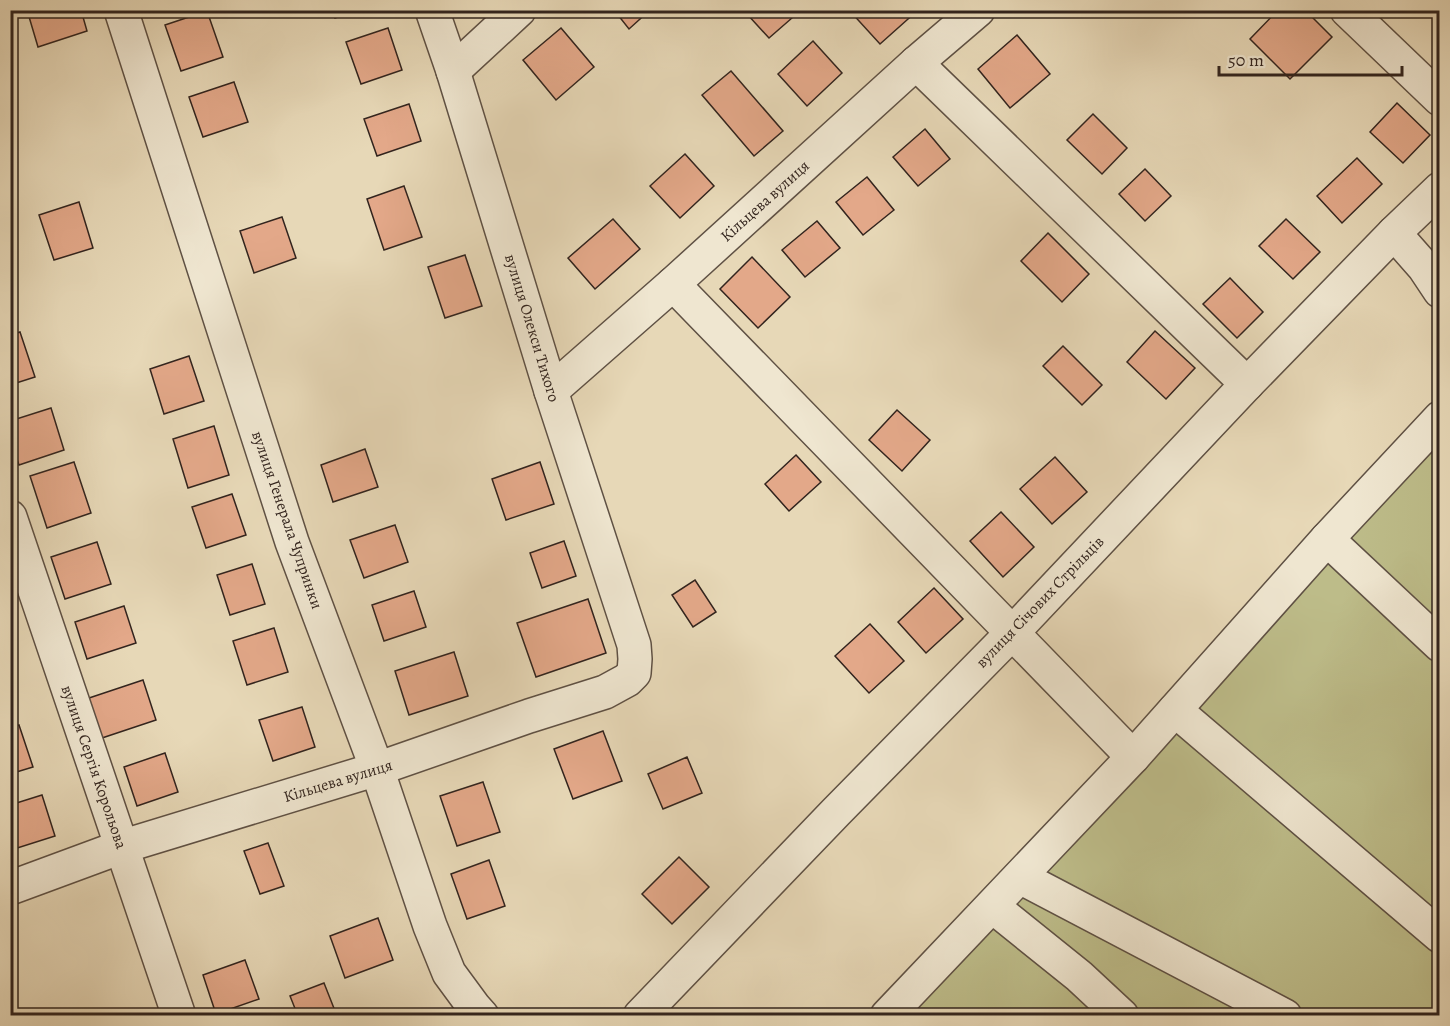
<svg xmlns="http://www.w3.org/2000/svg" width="1450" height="1026" font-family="Alegreya,serif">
	<rect width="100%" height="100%" fill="#e7d8b7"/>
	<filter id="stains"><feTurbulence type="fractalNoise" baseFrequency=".00333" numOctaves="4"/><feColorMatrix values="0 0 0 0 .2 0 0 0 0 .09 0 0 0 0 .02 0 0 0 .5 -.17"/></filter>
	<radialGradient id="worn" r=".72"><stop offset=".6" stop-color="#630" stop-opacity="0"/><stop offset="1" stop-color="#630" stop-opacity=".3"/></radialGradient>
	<path fill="#bdbc89" stroke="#787054" stroke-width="1.5" d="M1439,429V1015H909Z"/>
	<g fill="#e3a889" stroke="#32241e" stroke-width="1.5">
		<path d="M27,10H81L87,31L38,47Z"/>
		<path d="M332,10H358L335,18Z"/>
		<path d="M614,10H650L629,29Z"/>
		<path d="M751,10H800V11L769,38L747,14Z"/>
		<path d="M849,10H916L917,11L880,44Z"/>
		<path d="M1278,10H1305L1332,37L1290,79L1250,39Z"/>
		<path d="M207,11L223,57L181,71L165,25Z"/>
		<path d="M388,28L402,70L361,84L346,42Z"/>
		<path d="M561,28L594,67L556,100L523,60Z"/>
		<path d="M1017,35L1050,74L1010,108L978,69Z"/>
		<path d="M813,41L842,73L807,106L778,74Z"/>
		<path d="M731,71L783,131L754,156L702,95Z"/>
		<path d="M234,82L248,122L203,137L189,97Z"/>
		<path d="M1397,103L1430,135L1403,163L1370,132Z"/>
		<path d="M409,104L421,141L377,156L364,119Z"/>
		<path d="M1093,114L1127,148L1102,174L1067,140Z"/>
		<path d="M925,129L950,159L918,186L893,157Z"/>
		<path d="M685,154L714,186L680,218L650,186Z"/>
		<path d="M1357,158L1382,184L1342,223L1317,196Z"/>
		<path d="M1145,169L1171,196L1145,221L1119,194Z"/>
		<path d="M867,177L894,210L863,235L836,202Z"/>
		<path d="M404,186L422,237L384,250L367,199Z"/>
		<path d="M79,202L93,248L54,260L39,215Z"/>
		<path d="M282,217L296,258L254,273L240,231Z"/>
		<path d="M613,219L640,249L595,289L568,258Z"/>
		<path d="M1286,219L1320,252L1293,279L1259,246Z"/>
		<path d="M817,221L840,248L805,277L782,250Z"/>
		<path d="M1048,233L1089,274L1062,302L1021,261Z"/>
		<path d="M465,255L482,306L445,318L428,267Z"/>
		<path d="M752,257L790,297L758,328L720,289Z"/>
		<path d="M1230,278L1263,312L1237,338L1203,304Z"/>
		<path d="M1155,331L1195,368L1166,399L1127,362Z"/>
		<path d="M20,332L35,377L10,385V335Z"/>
		<path d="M1063,346L1102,385L1082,405L1043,366Z"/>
		<path d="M189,356L204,401L164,414L150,369Z"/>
		<path d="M51,408L64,450L19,465L10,438V421Z"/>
		<path d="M897,410L930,440L902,471L869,440Z"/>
		<path d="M214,426L229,475L188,488L173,439Z"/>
		<path d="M365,449L378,487L333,502L321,465Z"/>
		<path d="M796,455L821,482L789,511L765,484Z"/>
		<path d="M1055,457L1087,492L1052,524L1020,489Z"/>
		<path d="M74,462L91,513L47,528L30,476Z"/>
		<path d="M540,462L554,504L506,520L492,479Z"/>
		<path d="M232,494L246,535L206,548L192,507Z"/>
		<path d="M1001,512L1034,547L1003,577L970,541Z"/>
		<path d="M395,525L408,562L364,578L350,540Z"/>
		<path d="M564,541L576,576L542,588L530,553Z"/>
		<path d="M97,542L111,584L65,599L51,557Z"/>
		<path d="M252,564L265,604L230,615L217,575Z"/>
		<path d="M695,580L716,612L693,627L672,595Z"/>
		<path d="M934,588L963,619L926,653L898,622Z"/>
		<path d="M414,591L426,627L384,641L372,605Z"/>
		<path d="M588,599L606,653L536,677L517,623Z"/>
		<path d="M124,606L136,643L87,659L75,622Z"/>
		<path d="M870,624L904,661L869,693L835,656Z"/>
		<path d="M274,628L288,672L247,685L233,641Z"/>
		<path d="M454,652L468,696L409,715L395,671Z"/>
		<path d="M143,680L156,720L99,739L86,699Z"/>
		<path d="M302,707L315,747L273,761L259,720Z"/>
		<path d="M19,725L33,767L10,774V728Z"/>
		<path d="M603,731L622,781L573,799L554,749Z"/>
		<path d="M165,753L178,792L137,806L124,767Z"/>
		<path d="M687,757L702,793L663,809L648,774Z"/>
		<path d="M483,782L500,832L457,846L440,796Z"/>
		<path d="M42,795L55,836L11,850L10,805Z"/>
		<path d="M268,843L284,886L260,894L244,851Z"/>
		<path d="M679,857L709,887L672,924L642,894Z"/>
		<path d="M489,860L505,906L467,919L451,874Z"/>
		<path d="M378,918L393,960L345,978L330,936Z"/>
		<path d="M245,960L259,999L216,1014L203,975Z"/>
		<path d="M324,983L337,1016H298L290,996Z"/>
	</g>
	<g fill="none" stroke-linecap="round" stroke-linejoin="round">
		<g stroke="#5f5144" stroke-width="36">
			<g id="minor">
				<path d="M121,10L292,542L377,769L430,926L449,973L474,1007L482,1016"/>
				<path d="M1347,10L1440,99"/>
				<path d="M916,63L1247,384"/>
				<path d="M453,71L519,10"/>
				<path d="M1394,233L1424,267L1440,291"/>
				<path d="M673,284L1133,757"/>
				<path d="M551,391L673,284L916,63L978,10"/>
				<path d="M10,517L179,1016"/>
				<path d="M1327,539L1440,645"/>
				<path d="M1175,710L1440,936"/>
				<path d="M1020,877L1285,1016"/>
				<path d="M10,888L121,847L377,769L529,716L605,692L627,680L634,673L635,659L634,645L551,391L453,71L432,10"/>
				<path d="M992,906L1079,976L1122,1016"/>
				<path d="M640,1016L836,812L1013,632L1247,384L1394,233L1440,189"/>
				<path d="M887,1016L1133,757L1327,539L1440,418"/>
			</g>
		</g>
		<use href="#minor" stroke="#efe6d0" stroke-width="33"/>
	</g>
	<g text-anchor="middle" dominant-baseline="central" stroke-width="4.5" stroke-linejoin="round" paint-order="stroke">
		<g font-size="16" fill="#32241e" stroke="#efe6d0">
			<text transform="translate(765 201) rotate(-42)">Кільцева вулиця</text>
			<text transform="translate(532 328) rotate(73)">вулиця Олекси Тихого</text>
			<text transform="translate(287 520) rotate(71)">вулиця Генерала Чупринки</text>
			<text transform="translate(1040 602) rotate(-46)">вулиця Січових Стрільців</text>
			<text transform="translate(94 767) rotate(71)">вулиця Сергія Корольова</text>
			<text transform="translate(338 781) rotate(-17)">Кільцева вулиця</text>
		</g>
	</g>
	<rect width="1450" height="1026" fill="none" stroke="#e7d8b7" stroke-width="36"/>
	<rect x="12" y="12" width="1426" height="1002" fill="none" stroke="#32241e" stroke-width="3"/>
	<rect x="18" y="18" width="1414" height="990" fill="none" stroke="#32241e" stroke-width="1.5"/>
	<path d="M1219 66v9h183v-9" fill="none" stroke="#32241e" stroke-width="3"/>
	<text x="1228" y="66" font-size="18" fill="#32241e" stroke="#efe6d0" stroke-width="4.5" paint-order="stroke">50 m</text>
	<rect width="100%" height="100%" filter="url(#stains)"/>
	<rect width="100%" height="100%" fill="url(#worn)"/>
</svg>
